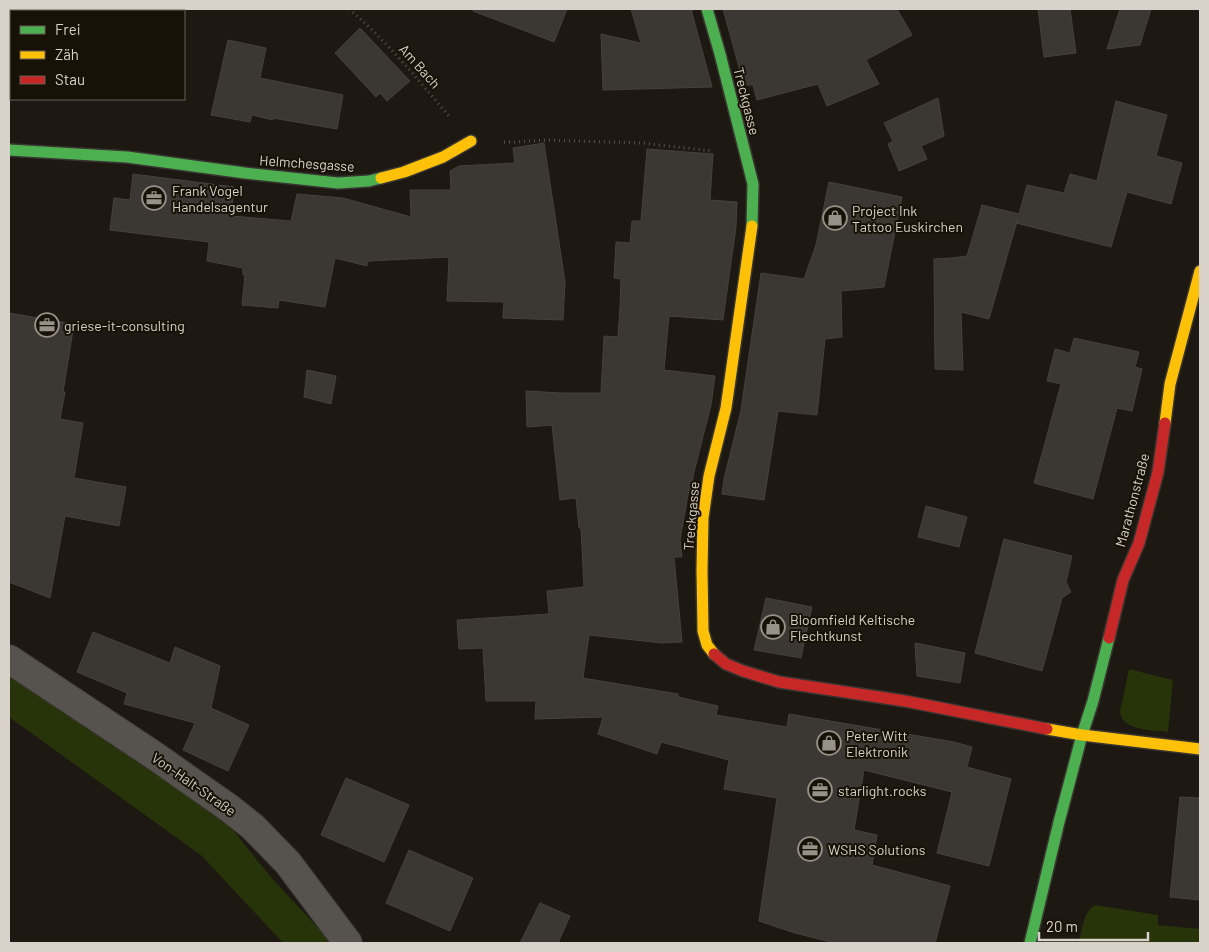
<svg xmlns="http://www.w3.org/2000/svg" width="1209" height="952" font-family="Barlow,sans-serif">
	<rect width="100%" height="100%" fill="#1d1912"/>
	<g fill="#273309">
		<path d="M1129,669L1173,680L1168,732C1153,730 1122,731 1120,712Z"/>
		<path d="M9,672L216,814L232,829L270,876L332,943H283L202,856L9,717Z"/>
		<path d="M1095,905L1158,915V925L1200,929V943H1079C1082,930 1083,912 1095,905Z"/>
	</g>
	<g fill="#3b3732" stroke="#45413b">
		<path d="M473,9H567L554,42L473,11Z"/>
		<path d="M631,9H692V13L712,87L603,90L601,34L641,43Z"/>
		<path d="M723,9H897L912,35L866,60L879,84L827,106L818,84L757,100L753,85H744Z"/>
		<path d="M1038,9H1070L1076,53L1044,57Z"/>
		<path d="M1120,9H1151L1140,45L1107,49Z"/>
		<path d="M360,28L410,81L387,101L380,93L376,97L335,53Z"/>
		<path d="M228,40L266,48L260,78L343,95L337,129L273,118V120L252,115L250,122L211,115Z"/>
		<path d="M938,98L944,136L921,146L927,159L899,171L888,144L893,141L884,123Z"/>
		<path d="M1116,101L1167,115L1156,156L1182,163L1171,204L1127,192L1111,247L1016,223L1018,218L989,319L961,312L963,370L935,369L934,259L952,258L967,256L982,205L1019,214L1027,185L1064,193L1070,174L1097,181Z"/>
		<path d="M544,143L565,282L563,320L503,318L504,302L447,301L449,257L368,261L367,266L335,258L325,307L279,300L278,308L242,305L245,275H243V268L207,261L209,242L110,230L114,198L130,200L133,174L234,187L231,216L291,221L297,194L343,198L411,217L410,190H451L450,171L459,166L515,163L513,148Z"/>
		<path d="M647,149L713,154L710,200L737,202L736,227L723,320L669,316L664,370L715,376L711,405L694,472L691,490L689,489L680,540L682,557H674L682,642L662,643L589,635L583,678L678,694V697L718,706L716,715L787,727L789,714L954,742L972,747L967,767L1011,779L989,866L937,853L952,792L864,770L854,830L877,835L872,865L950,886L935,943H835L795,933L759,921L777,798L724,789L729,760L661,742L657,754L598,734L603,717L535,719L536,701H486L483,648L459,649L457,620L549,614L547,591L584,587L581,528H579L576,498L560,500L552,425L527,427L526,391L561,393H601L604,336L618,337L620,307L621,279L614,278L616,242L630,243L632,221H641Z"/>
		<path d="M829,182L902,197L884,287L841,291L842,337L825,339L817,415L778,411L764,500L722,494L724,479L741,410L761,273L804,279L816,245Z"/>
		<path d="M9,313L74,324L63,392H65L60,419L83,423L74,478L126,487L119,526L65,516L50,598L9,582Z"/>
		<path d="M1074,338L1139,352L1135,367L1142,369L1132,411L1117,408L1093,499L1034,483L1061,384L1047,381L1055,349L1070,353Z"/>
		<path d="M307,370L336,376L331,404L304,397Z"/>
		<path d="M926,506L967,517L959,547L918,537Z"/>
		<path d="M1004,539L1072,556L1066,582L1071,592L1062,598L1042,671L975,653Z"/>
		<path d="M766,598L812,607L801,658L754,650Z"/>
		<path d="M93,632L170,663L175,647L220,666L211,708L249,725L228,771L183,750L195,723L124,704L127,693L77,672Z"/>
		<path d="M915,643L965,653L960,683L917,676Z"/>
		<path d="M346,778L409,805L384,862L321,835Z"/>
		<path d="M1180,797L1200,798V900L1170,897Z"/>
		<path d="M409,850L473,878L450,931L386,903Z"/>
		<path d="M540,903L570,916L558,943H520Z"/>
	</g>
	<g fill="none" stroke-linecap="round" stroke-linejoin="round">
		<g stroke="#393531" stroke-width="30">
			<path id="street" d="M9,659L155,756L229,808L253,827L288,863L348,943"/>
		</g>
		<g stroke="#393531" stroke-width="14">
			<g id="fast">
				<path d="M707,9L720,54L753,184L752,226"/>
				<path d="M9,150L127,157L245,173L338,183L369,181L381,178"/>
				<path d="M1030,943L1059,822L1082,735L1093,701L1109,638"/>
			</g>
		</g>
		<g stroke="#393531" stroke-width="14">
			<g id="slow">
				<path d="M381,178L404,172L443,157L471,141"/>
				<path d="M1165,423L1170,384L1200,271"/>
				<path d="M714,654L707,645L703,631L702,570L703,518L709,476L726,408L752,226"/>
				<path d="M1047,729L1082,735L1200,749"/>
			</g>
		</g>
		<g stroke="#393531" stroke-width="14">
			<g id="jam">
				<path d="M1109,638L1123,580L1139,543L1158,472L1165,423"/>
				<path d="M714,654L726,664L743,671L779,682L905,701L1047,729"/>
			</g>
		</g>
		<g stroke="#57544f" stroke-width="3" stroke-dasharray="1 4" stroke-linecap="butt">
			<path d="M349,9C386,40 417,79 449,116"/>
			<path d="M504,142H514L546,140L641,143L712,151"/>
		</g>
		<use href="#street" stroke="#56534e" stroke-width="28"/>
		<use href="#fast" stroke="#4caf50" stroke-width="11"/>
		<use href="#slow" stroke="#ffc107" stroke-width="11"/>
		<use href="#jam" stroke="#c62828" stroke-width="11"/>
	</g>
	<defs>
		<g id="office-ring" transform="scale(1.25)"><circle r="9.5" fill="#181106" stroke="#97918a" stroke-width="1.5"/><path d="M-6-3h4V-5.5h4V-3h4V5H-6ZM-1-4.5V-3h2v-1.5ZM-6 0V1H6V0Z" fill="#97918a"/></g>
		<g id="shop-ring" transform="scale(1.25)"><circle r="9.5" fill="#181106" stroke="#97918a" stroke-width="1.5"/><path d="M-5-2.5h2.3a2.7 3.5 0 0 1 5.4 0H5L5.5 6h-11ZM-1.5-2.5h3a1.5 2.3 0 0 0-3 0Z" fill="#97918a"/></g>
	</defs>
	<g fill-rule="evenodd">
		<use href="#office-ring" x="154" y="198"/>
		<use href="#shop-ring" x="835" y="218"/>
		<use href="#office-ring" x="47" y="325"/>
		<use href="#shop-ring" x="773" y="627"/>
		<use href="#shop-ring" x="829" y="743"/>
		<use href="#office-ring" x="820" y="790"/>
		<use href="#office-ring" x="810" y="849"/>
	</g>
	<g text-anchor="middle" dominant-baseline="central" stroke-width="4" stroke-linejoin="round" paint-order="stroke">
		<g font-size="14" fill="#d8d2cb" stroke="#181106">
			<text transform="translate(420 66) rotate(48)">Am Bach</text>
			<text transform="translate(747 101) rotate(76)">Treckgasse</text>
			<text transform="translate(307 163) rotate(4)">Helmchesgasse</text>
			<text transform="translate(1132 500) rotate(-75)">Marathonstraße</text>
			<text transform="translate(691 516) rotate(-85)">Treckgasse</text>
			<text transform="translate(194 784) rotate(35)">Von-Halt-Straße</text>
		</g>
		<g font-size="14" fill="#d8d2cb" stroke="#181106" text-anchor="start">
			<text x="172" y="190">Frank Vogel<tspan x="172" dy="16">Handelsagentur</tspan></text>
			<text x="852" y="210">Project Ink<tspan x="852" dy="16">Tattoo Euskirchen</tspan></text>
			<text x="64" y="325">griese-it-consulting</text>
			<text x="790" y="619">Bloomfield Keltische<tspan x="790" dy="16">Flechtkunst</tspan></text>
			<text x="846" y="735">Peter Witt<tspan x="846" dy="16">Elektronik</tspan></text>
			<text x="838" y="790">starlight.rocks</text>
			<text x="828" y="849">WSHS Solutions</text>
		</g>
	</g>
	<rect width="1209" height="952" fill="none" stroke="#d8d2cb" stroke-width="20"/>
	<rect x="10" y="10" width="175" height="90" fill="#181106" stroke="#655e55"/>
	<rect x="20" y="26" width="25" height="8" fill="#4caf50" stroke="#655e55"/>
	<text x="55" y="35" font-size="15" fill="#d8d2cb">Frei</text>
	<rect x="20" y="51" width="25" height="8" fill="#ffc107" stroke="#655e55"/>
	<text x="55" y="60" font-size="15" fill="#d8d2cb">Zäh</text>
	<rect x="20" y="76" width="25" height="8" fill="#c62828" stroke="#655e55"/>
	<text x="55" y="85" font-size="15" fill="#d8d2cb">Stau</text>
	<path d="M1039 932v8h109v-8" fill="none" stroke="#d8d2cb" stroke-width="2.5"/>
	<text x="1046" y="932" font-size="15" fill="#d8d2cb" stroke="#181106" stroke-width="4" paint-order="stroke">20 m</text>
</svg>
